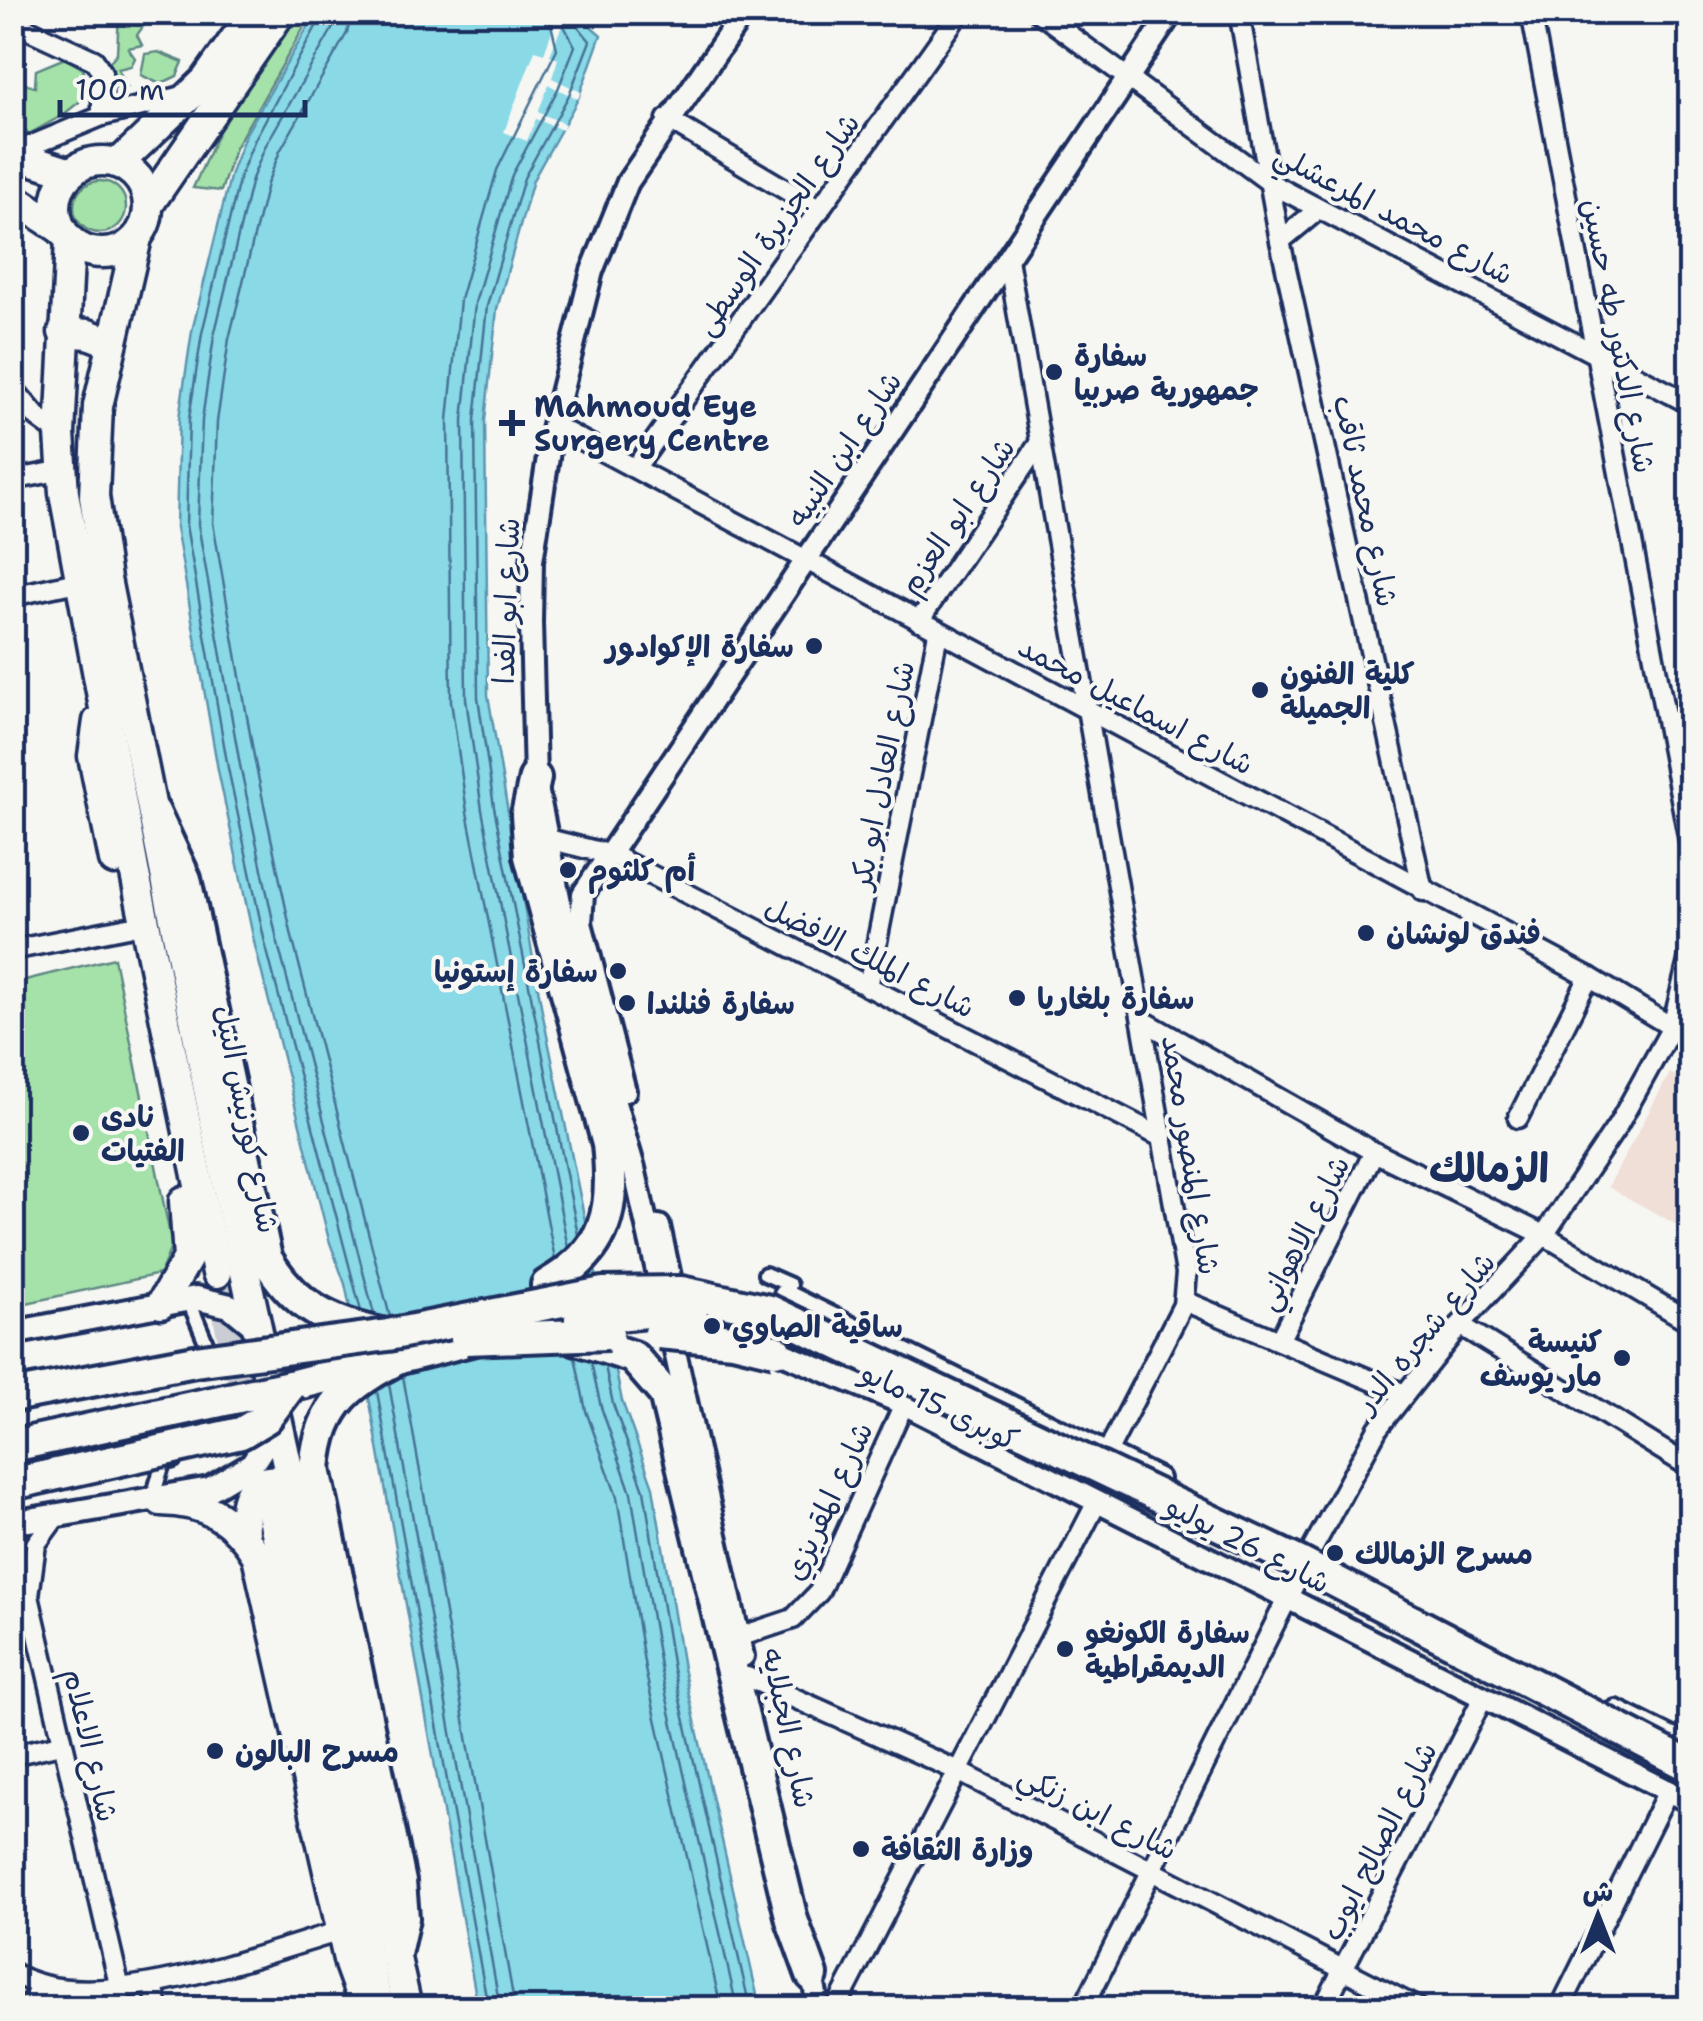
<svg xmlns="http://www.w3.org/2000/svg" width="1703" height="2021" font-family="'Shantell Sans','Playpen Sans Arabic',sans-serif">
	<rect width="100%" height="100%" fill="#f6f6f2"/>
	<filter id="ink" filterUnits="userSpaceOnUse"><feTurbulence type="fractalNoise" baseFrequency=".01" numOctaves="2"/><feDisplacementMap in="SourceGraphic" scale="20" xChannelSelector="R" yChannelSelector="G"/><feConvolveMatrix kernelMatrix="1 2 1 2 8 2 1 2 1" color-interpolation-filters="sRGB"/></filter>
	<g filter="url(#ink)">
		<path fill="#efdfd7" d="M1670,1073L1690,1084V1232L1608,1187Z"/>
		<g fill="#a4e2a9" stroke="#608884" stroke-width="2.5">
			<path d="M119,13H139L147,21L137,35L142,45L128,48L135,58L131,66L118,69L127,87L111,88L108,64L117,53Z"/>
			<path d="M287,13H312L235,148L221,191L193,188L229,109Z"/>
			<path d="M158,52L183,62L177,76L160,84L141,75L145,54Z"/>
			<path d="M65,58L83,69L89,94L63,115L29,134L15,118L13,87L19,82L35,87L36,70Z"/>
			<circle cx="100" cy="207" r="26"/>
			<path d="M114,958L172,1245L160,1274L13,1306V983Z"/>
		</g>
		<path fill="#89d9e7" stroke="#5d95b0" stroke-width="2.5" d="M316,13H588L587,23L601,35L578,99L533,180L497,309L485,420L488,695L542,1011L622,1401L653,1487L683,1668L760,2008H478L371,1408L345,1284L329,1240L255,946L218,770L176,527L179,418L192,331L231,173L245,135Z"/>
		<path fill="#f6f6f2" d="M556,20L563,23L550,55L558,59L552,78L581,92L578,99L549,85L538,112L565,124L562,130L536,119L527,141L504,132L535,50L544,53Z"/>
		<g fill="none" stroke-linecap="round" stroke-linejoin="round">
			<g stroke="#477395" stroke-width="2.5">
				<path d="M324,12L255,139L240,176L202,333L189,419L186,525L228,768L265,943L361,1311"/>
				<path d="M337,12L334,26L266,145L252,179L214,336L202,420L198,524L240,765L277,940L374,1314"/>
				<path d="M352,12L347,33L280,151L267,184L229,339L217,422L213,523L255,762L292,937L390,1317"/>
				<path d="M548,12L557,49L497,170L460,300L448,420L451,701L467,812L555,1259"/>
				<path d="M563,12L564,26L575,46L558,89L512,175L475,303L463,420L466,699L482,810L568,1248"/>
				<path d="M576,12L577,25L590,41L569,95L524,178L487,306L475,420L478,697L494,807L578,1235"/>
				<path d="M575,1357L586,1411L617,1497L646,1674L721,2008"/>
				<path d="M591,1362L601,1407L631,1493L661,1672L737,2008"/>
				<path d="M605,1366L613,1404L644,1490L673,1669L750,2008"/>
				<path d="M403,1376L515,2008"/>
				<path d="M389,1384L500,2008"/>
				<path d="M377,1391L488,2008"/>
			</g>
			<path stroke="#caced4" stroke-width="28" stroke-dasharray="28 14" stroke-linecap="butt" d="M217,1273L250,1418"/>
			<g stroke="#1b2f5e" stroke-width="20">
				<g id="pedestrian">
					<path d="M765,1274L790,1285L785,1295"/>
					<path d="M188,1299L208,1347"/>
					<path d="M152,1500L163,1463L174,1460"/>
				</g>
			</g>
			<g stroke="#1b2f5e" stroke-width="25">
				<g id="minor">
					<path d="M1038,12L1272,184L1690,404"/>
					<path d="M1239,12L1280,241L1423,891"/>
					<path d="M1531,12L1690,846"/>
					<path d="M12,22L94,60L102,72V116"/>
					<path d="M667,119L820,210"/>
					<path d="M13,153L102,116L187,95"/>
					<path d="M1280,241L1319,209"/>
					<path d="M1008,259L1186,1273L1183,1305L1107,1453"/>
					<path d="M12,387L38,418L60,434"/>
					<path d="M553,425L1589,977L1690,1038"/>
					<path d="M636,467L960,12"/>
					<path d="M12,480L63,470"/>
					<path d="M12,596L77,582"/>
					<path d="M919,621L1040,442"/>
					<path d="M548,839L612,855L1163,1138"/>
					<path d="M12,950L128,927"/>
					<path d="M868,987L938,633"/>
					<path d="M1142,1020L1374,1152L1544,1235L1690,1322"/>
					<path d="M1518,1118L1589,977"/>
					<path d="M1184,1301L1402,1393"/>
					<path d="M1460,1325L1690,1467"/>
					<path d="M1280,1339L1374,1152"/>
					<path d="M57,1515L36,1544L29,1596L121,1993"/>
					<path d="M739,1637L793,1619L819,1592L904,1404"/>
					<path d="M747,1677L956,1770L1418,2008"/>
					<path d="M12,1755L61,1744"/>
					<path d="M12,1972C87,2021 257,1955 341,1931"/>
					<path d="M153,1984L158,2008"/>
					<path d="M27,2008L41,1987"/>
					<path d="M836,2008L1097,1502"/>
					<path d="M1083,2008L1308,1557L1378,1428L1460,1325L1544,1235L1618,1125L1672,1027L1690,953"/>
					<path d="M1323,2008L1483,1698"/>
					<path d="M1560,2008L1668,1791"/>
				</g>
			</g>
			<g stroke="#1b2f5e" stroke-width="28">
				<g id="tertiary">
					<path d="M625,1091L581,923L583,894L1172,12"/>
					<path d="M659,1226L674,1295"/>
					<path d="M785,1295L1158,1479"/>
					<path d="M775,1350L904,1404L1690,1802"/>
					<path d="M743,1656L634,1168L568,942L535,778L531,623L532,561L553,425L592,271L628,182L744,12"/>
					<path d="M1616,1711L1690,1748"/>
					<path d="M809,1963L819,2008"/>
				</g>
			</g>
			<g stroke="#1b2f5e" stroke-width="30">
				<g id="secondary">
					<path d="M12,1333L196,1298L230,1306L258,1329"/>
					<path d="M12,1523L210,1489L252,1464L279,1422"/>
				</g>
			</g>
			<g stroke="#1b2f5e" stroke-width="35">
				<g id="primary">
					<path d="M12,154L71,173"/>
					<circle cx="102" cy="207" r="46"/>
					<path d="M119,163L205,81L254,12"/>
					<path d="M12,197L62,230"/>
					<path d="M149,204L281,12"/>
					<path d="M137,238L98,406L94,496L106,579L242,1259L407,2008"/>
					<path d="M70,241L60,434L64,493L134,869L217,1273"/>
					<path d="M63,332L88,334L111,343"/>
					<path d="M98,721L93,756L114,860"/>
					<path d="M161,1304L188,1258L184,1201"/>
					<path d="M269,1499L377,2001"/>
					<path d="M161,1501C205,1502 234,1518 257,1556L349,1964L365,2008"/>
					<path d="M245,1536C244,1508 242,1482 276,1480L296,1494"/>
				</g>
			</g>
			<g stroke="#1b2f5e" stroke-width="38">
				<g id="motorway">
					<path d="M535,778L527,815L530,856L608,1144C615,1209 608,1250 547,1285"/>
					<path d="M154,812L185,879L266,1258C295,1306 328,1323 382,1334"/>
					<path d="M577,1339L633,1357L665,1394L792,1920L812,1975"/>
					<path d="M290,1386L490,1335"/>
					<path d="M12,1396L195,1361"/>
					<path d="M395,1954L403,1918L400,1882L315,1469C321,1400 352,1382 409,1353"/>
				</g>
			</g>
			<use href="#pedestrian" stroke="#f6f6f2" stroke-width="12"/>
			<use href="#minor" stroke="#f6f6f2" stroke-width="18"/>
			<use href="#tertiary" stroke="#f6f6f2" stroke-width="20"/>
			<use href="#secondary" stroke="#f6f6f2" stroke-width="22"/>
			<use href="#primary" stroke="#f6f6f2" stroke-width="28"/>
			<use href="#motorway" stroke="#f6f6f2" stroke-width="30"/>
			<g stroke="#1b2f5e" stroke-width="38" stroke-linecap="butt">
				<g id="motorway-bridge">
					<path d="M580,1319L646,1312L692,1315"/>
					<path d="M659,1333L733,1340L775,1350"/>
					<path d="M466,1339L608,1334"/>
					<path d="M195,1361L388,1335L603,1293L681,1292L770,1311L1300,1563L1690,1766"/>
					<path d="M12,1446L290,1386"/>
					<path d="M12,1484L241,1433L266,1418L290,1386"/>
				</g>
			</g>
			<use href="#motorway-bridge" stroke="#f6f6f2" stroke-width="30"/>
		</g>
	</g>
	<g fill="#1b2f5e" stroke="#f6f6f2" stroke-width="4">
		<circle cx="1054" cy="372" r="10"/>
		<path d="M507 408h10v10h10v10h-10v10h-10v-10h-10v-10h10z"/>
		<circle cx="814" cy="646" r="10"/>
		<circle cx="1260" cy="690" r="10"/>
		<circle cx="568" cy="870" r="10"/>
		<circle cx="1366" cy="933" r="10"/>
		<circle cx="618" cy="971" r="10"/>
		<circle cx="1017" cy="998" r="10"/>
		<circle cx="627" cy="1003" r="10"/>
		<circle cx="81" cy="1133" r="10"/>
		<circle cx="712" cy="1326" r="10"/>
		<circle cx="1622" cy="1358" r="10"/>
		<circle cx="1335" cy="1553" r="10"/>
		<circle cx="1065" cy="1649" r="10"/>
		<circle cx="215" cy="1751" r="10"/>
		<circle cx="861" cy="1849" r="10"/>
	</g>
	<g text-anchor="middle" dominant-baseline="central" stroke-width="8" stroke-linejoin="round" paint-order="stroke">
		<g font-size="30" fill="#1b2f5e" stroke="#f6f6f2">
			<text transform="translate(1394 214) rotate(28)">شارع محمد المرعشلي</text>
			<text transform="translate(777 224) rotate(-55)">شارع الجزيرة الوسطى</text>
			<text transform="translate(1619 336) rotate(79)">شارع الدكتور طه حسين</text>
			<text transform="translate(844 449) rotate(-56)">شارع ابن النبيه</text>
			<text transform="translate(1366 501) rotate(78)">شارع محمد ثاقب</text>
			<text transform="translate(957 516) rotate(-56)">شارع ابو العزم</text>
			<text transform="translate(506 601) rotate(-88)">شارع ابو الفدا</text>
			<text transform="translate(1136 705) rotate(28)">شارع اسماعيل محمد</text>
			<text transform="translate(882 775) rotate(-79)">شارع العادل ابو بكر</text>
			<text transform="translate(870 957) rotate(27)">شارع الملك الافضل</text>
			<text transform="translate(247 1119) rotate(79)">شارع كورنيش النيل</text>
			<text transform="translate(1191 1155) rotate(81)">شارع المنصور محمد</text>
			<text transform="translate(1303 1233) rotate(-63)">شارع الاهواني</text>
			<text transform="translate(1425 1332) rotate(-50)">شارع شجره الدر</text>
			<text transform="translate(940 1406) rotate(25)">كوبرى 15 مايو</text>
			<text transform="translate(828 1501) rotate(-65)">شارع المقريزي</text>
			<text transform="translate(1248 1544) rotate(27)">شارع 26 يوليو</text>
			<text transform="translate(789 1728) rotate(78)">شارع الجبلايه</text>
			<text transform="translate(91 1745) rotate(77)">شارع الاعلام</text>
			<text transform="translate(1098 1812) rotate(27)">شارع ابن زنكي</text>
			<text transform="translate(1379 1841) rotate(-63)">شارع الصالح ايوب</text>
		</g>
		<g font-size="30" font-weight="bold" fill="#1b2f5e" stroke="#f6f6f2" text-anchor="start">
			<text x="1074" y="355">سفارة<tspan x="1074" dy="34">جمهورية صربيا</tspan></text>
			<text x="534" y="406">Mahmoud Eye<tspan x="534" dy="34">Surgery Centre</tspan></text>
			<text x="794" y="646" text-anchor="end">سفارة الإكوادور</text>
			<text x="1280" y="673">كلية الفنون<tspan x="1280" dy="34">الجميلة</tspan></text>
			<text x="588" y="870">أم كلثوم</text>
			<text x="1386" y="933">فندق لونشان</text>
			<text x="598" y="971" text-anchor="end">سفارة إستونيا</text>
			<text x="1037" y="998">سفارة بلغاريا</text>
			<text x="647" y="1003">سفارة فنلندا</text>
			<text x="101" y="1116">نادى<tspan x="101" dy="34">الفتيات</tspan></text>
			<text x="732" y="1326">ساقية الصاوي</text>
			<text x="1602" y="1341" text-anchor="end">كنيسة<tspan x="1602" dy="34">مار يوسف</tspan></text>
			<text x="1355" y="1553">مسرح الزمالك</text>
			<text x="1085" y="1632">سفارة الكونغو<tspan x="1085" dy="34">الديمقراطية</tspan></text>
			<text x="235" y="1751">مسرح البالون</text>
			<text x="881" y="1849">وزارة الثقافة</text>
		</g>
		<g font-size="40" font-weight="bold" fill="#1b2f5e" stroke="#f6f6f2">
			<text x="1489" y="1168">الزمالك</text>
		</g>
	</g>
	<rect width="1703" height="2021" fill="none" stroke="#f6f6f2" stroke-width="50"/>
	<rect x="25" y="25" width="1653" height="1971" fill="none" stroke="#1b2f5e" stroke-width="4" filter="url(#ink)"/>
	<g transform="translate(1598 1916)" stroke="#f6f6f2" stroke-width="8" paint-order="stroke">
	<path d="M0-8L18 38L0 25L-18 38Z" fill="#1b2f5e"/>
	<text y="-15" font-size="28" font-weight="bold" text-anchor="middle" fill="#1b2f5e">ش</text>
	</g>
	<path d="M60 100v15h245v-15" fill="none" stroke="#1b2f5e" stroke-width="5"/>
	<text x="75" y="100" font-size="30" fill="#1b2f5e" stroke="#f6f6f2" stroke-width="8" paint-order="stroke">100 m</text>
</svg>
